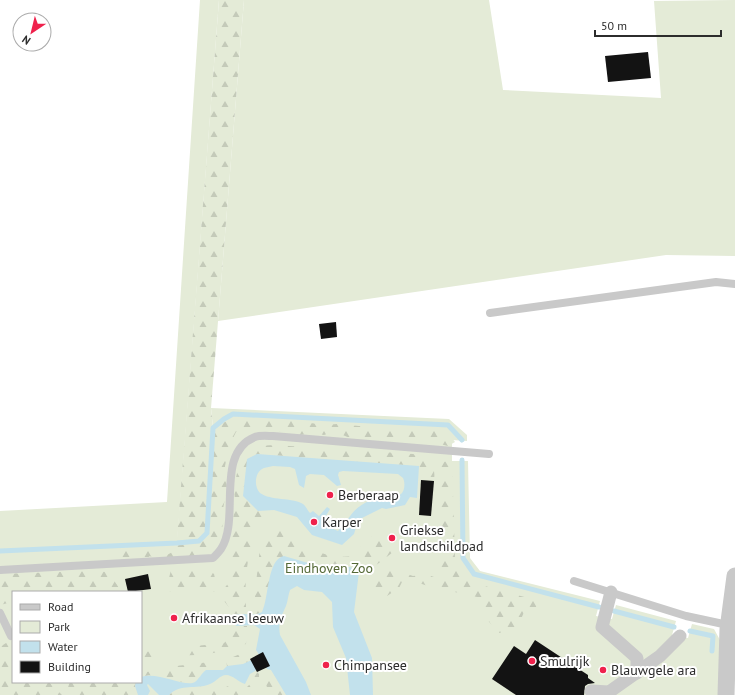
<svg xmlns="http://www.w3.org/2000/svg" width="735" height="695" font-family="'PT Sans',sans-serif">
	<defs>
		<pattern id="forest-firs" width="22" height="20" patternUnits="userSpaceOnUse"><rect width="22" height="20" fill="#e4ebd7"/><path d="M5 1l3.5 6h-7zM16 11l3.5 6h-7z" fill="#c4cab9"/></pattern>
	</defs>
	<rect width="100%" height="100%" fill="#fff"/>
	<g fill="#e4ebd7" fill-rule="evenodd">
		<path d="M200,0H219L177,543L213,428L211,408L449,419L467,435V441L452,440V461H468L470,558L480,571L600,601L596,616L612,619L616,605L676,621L672,635L688,638L692,624L714,629L720,640L719,695H0V511L167,502ZM13,592H141V682H13Z"/>
		<path d="M244,0H489L503,90L661,98L654,1L735,0V256L666,255L218,321Z"/>
	</g>
	<g fill="url(#forest-firs)">
		<path d="M219,0H244L211,408L213,428L231,419L257,413L267,417L325,425L337,424L381,428L395,427L411,429L424,428L449,434L455,442L448,446L420,439L409,441L402,438L377,441L357,436L352,439C344,435 333,430 324,435L314,433L300,435L286,430L276,432L251,427L244,432H236L229,446L225,466L227,488L223,509L225,516L222,528V538L213,543L208,553L201,559L158,562L150,556L140,563L126,564L120,556L126,549L137,553L159,549L167,555L176,550Z"/>
		<path d="M274,445L413,454C430,458 436,463 434,481H428V474L418,473V466L258,454L247,459L258,511L274,510L275,514C269,516 265,518 260,524C247,541 243,592 247,614L242,613L235,615L221,597L223,590L230,581L231,540L235,501L234,486L239,465L247,453L258,446Z"/>
		<path d="M452,461L455,558L470,582L539,601L533,613L525,610L517,628L499,633L483,615L477,597L428,586L404,578L399,588L387,596L380,594L373,585L384,566L413,576L425,574L446,581L438,561L440,462Z"/>
		<path d="M277,525C287,528 291,534 299,541C314,553 335,559 354,556L365,541L374,535C377,539 386,538 393,544L392,549H397L375,566L370,572L350,567L325,566L304,561L273,567L265,606L262,612L255,615V592L261,539L265,531Z"/>
		<path d="M206,568L214,574L217,587L216,591L212,592C196,584 183,597 166,590L171,570Z"/>
		<path d="M91,571L108,572L122,592H13V606L8,603L0,605V574Z"/>
		<path d="M236,626H247V628L246,644C224,652 205,656 181,655L176,648L224,643L233,634Z"/>
		<path d="M12,639L13,640V678L10,672L0,666V647Z"/>
		<path d="M166,650V653L161,660L141,663V652Z"/>
		<path d="M247,651L251,661L243,664L227,666L226,660Z"/>
		<path d="M210,662L212,666L211,669C201,672 198,683 188,683C171,683 158,671 141,677V673L176,666Z"/>
		<path d="M255,670L259,674V686L255,695H169L175,689L180,688L196,686L219,690L233,684L245,689L250,684L247,677Z"/>
		<path d="M266,670H271L286,695H271L266,685Z"/>
		<path d="M13,679V682H49L62,695H0V680L10,681Z"/>
		<path d="M69,682H101L107,684L112,682H128V687L131,688L132,682H136L135,687L138,695H97L90,690L85,695H67Z"/>
	</g>
	<g fill="#c2e1ec" fill-rule="evenodd">
		<path d="M257,454L419,466L417,498L410,497L405,505L386,509L382,508L358,520L354,534L342,545L312,535L297,517L274,510L258,511L243,496L247,459ZM273,466L290,467L295,469L299,485L304,488L306,476L310,474L324,475L337,486L341,485L338,475L339,472L343,471L398,474L403,478C405,482 405,489 402,493C395,500 377,497 369,501C352,508 349,520 338,531L324,525V519L330,509L327,507L319,516L313,511L310,513C307,510 306,506 303,504C291,497 271,501 260,493C254,487 254,472 264,468C267,467 270,467 273,466Z"/>
		<path d="M284,556L315,565L350,567L359,572L354,612L372,658L373,695H350L346,658L333,627L332,602L322,592L304,590L297,586L290,590C288,595 288,601 286,606C281,617 278,622 280,635L306,682L311,695H286L271,670L267,669L265,665L250,674L245,684C238,682 233,675 226,675C220,675 216,682 210,684C196,690 181,683 169,695H159L148,684L147,685L150,691L148,695H138L135,686L136,682H141V677C158,671 186,688 195,682C198,680 202,673 206,670H223L227,666L243,664L260,656L256,650L260,629L254,625L236,626L233,620L235,615C245,612 253,617 262,612C269,598 267,559 284,556Z"/>
	</g>
	<g fill="none" stroke-linecap="round" stroke-linejoin="round">
		<g stroke="#c2e1ec" stroke-width="5">
			<path d="M462,460L463,558L474,574L599,607"/>
			<path d="M0,551L177,543L199,541L207,533L213,428L224,419L233,414L448,425L462,440"/>
			<path d="M614,611L674,627"/>
			<path d="M690,631L713,636L712,651"/>
		</g>
	</g>
	<g fill="#131313">
		<path d="M648,52L651,78L608,82L605,56Z"/>
		<path d="M336,322L337,337L321,339L319,324Z"/>
		<path d="M421,480L434,481L431,516L419,515Z"/>
		<path d="M148,574L151,589L128,592L125,579Z"/>
		<path d="M535,640L588,675V678L595,683L588,684L585,686L584,695H516L492,679L514,646L526,654Z"/>
		<path d="M263,652L270,666L257,672L250,659Z"/>
	</g>
	<g fill="none" stroke-linecap="round" stroke-linejoin="round">
		<g stroke="#c9c9c9" stroke-width="8">
			<path d="M490,313L716,282L735,284"/>
			<path d="M0,570L213,558C216,555 219,552 221,549C241,519 214,453 255,437C260,435 268,436 273,436L489,454"/>
			<path d="M574,581L686,616L728,625"/>
			<path d="M0,613L11,636"/>
		</g>
		<g stroke="#c9c9c9" stroke-width="13">
			<path d="M611,592L602,627L637,658V673"/>
			<path d="M591,691L609,692L660,656L680,636"/>
		</g>
		<path stroke="#c9c9c9" stroke-width="17" d="M726,695L728,629L735,576"/>
	</g>
	<g fill="#ef214c" stroke="#fff" stroke-width="1.5">
		<circle cx="330" cy="495" r="4"/>
		<circle cx="314" cy="522" r="4"/>
		<circle cx="392" cy="538" r="4"/>
		<circle cx="174" cy="618" r="4"/>
		<circle cx="532" cy="661" r="4"/>
		<circle cx="326" cy="665" r="4"/>
		<circle cx="603" cy="670" r="4"/>
	</g>
	<g text-anchor="middle" dominant-baseline="central" stroke-width="4" stroke-linejoin="round" paint-order="stroke">
		<g font-size="14" fill="#2c2c2c" stroke="#fff" text-anchor="start">
			<text x="338" y="495">Berberaap</text>
			<text x="322" y="522">Karper</text>
			<text x="400" y="530">Griekse<tspan x="400" dy="16">landschildpad</tspan></text>
			<text x="182" y="618">Afrikaanse leeuw</text>
			<text x="540" y="661">Smulrijk</text>
			<text x="334" y="665">Chimpansee</text>
			<text x="611" y="670">Blauwgele ara</text>
		</g>
		<g font-size="14" fill="#556937" stroke="#fff">
			<text x="329" y="568">Eindhoven Zoo</text>
		</g>
	</g>
	<rect x="12" y="591" width="130" height="92" fill="#ffffff" stroke="#ababab"/>
	<rect x="20" y="604" width="20" height="6" fill="#c9c9c9" stroke="#ababab"/>
	<text x="48" y="611" font-size="12" fill="#2c2c2c">Road</text>
	<rect x="20" y="621" width="20" height="12" fill="#e4ebd7" stroke="#ababab"/>
	<text x="48" y="631" font-size="12" fill="#2c2c2c">Park</text>
	<rect x="20" y="641" width="20" height="12" fill="#c2e1ec" stroke="#ababab"/>
	<text x="48" y="651" font-size="12" fill="#2c2c2c">Water</text>
	<rect x="20" y="661" width="20" height="12" fill="#131313" stroke="#ababab"/>
	<text x="48" y="671" font-size="12" fill="#2c2c2c">Building</text>
	<g transform="translate(32 32) rotate(215)"><circle r="19" fill="#ffffff" stroke="#ababab"/>
	<path d="M0-3L7 15L0 10L-7 15Z" fill="#ef214c"/>
	<text y="-6" font-size="11" font-weight="bold" text-anchor="middle" fill="#2c2c2c">N</text>
	</g>
	<path d="M595 30v6h126v-6" fill="none" stroke="#2c2c2c" stroke-width="2"/>
	<text x="601" y="30" font-size="12" fill="#2c2c2c" stroke="#ffffff" stroke-width="3" paint-order="stroke">50 m</text>
</svg>
